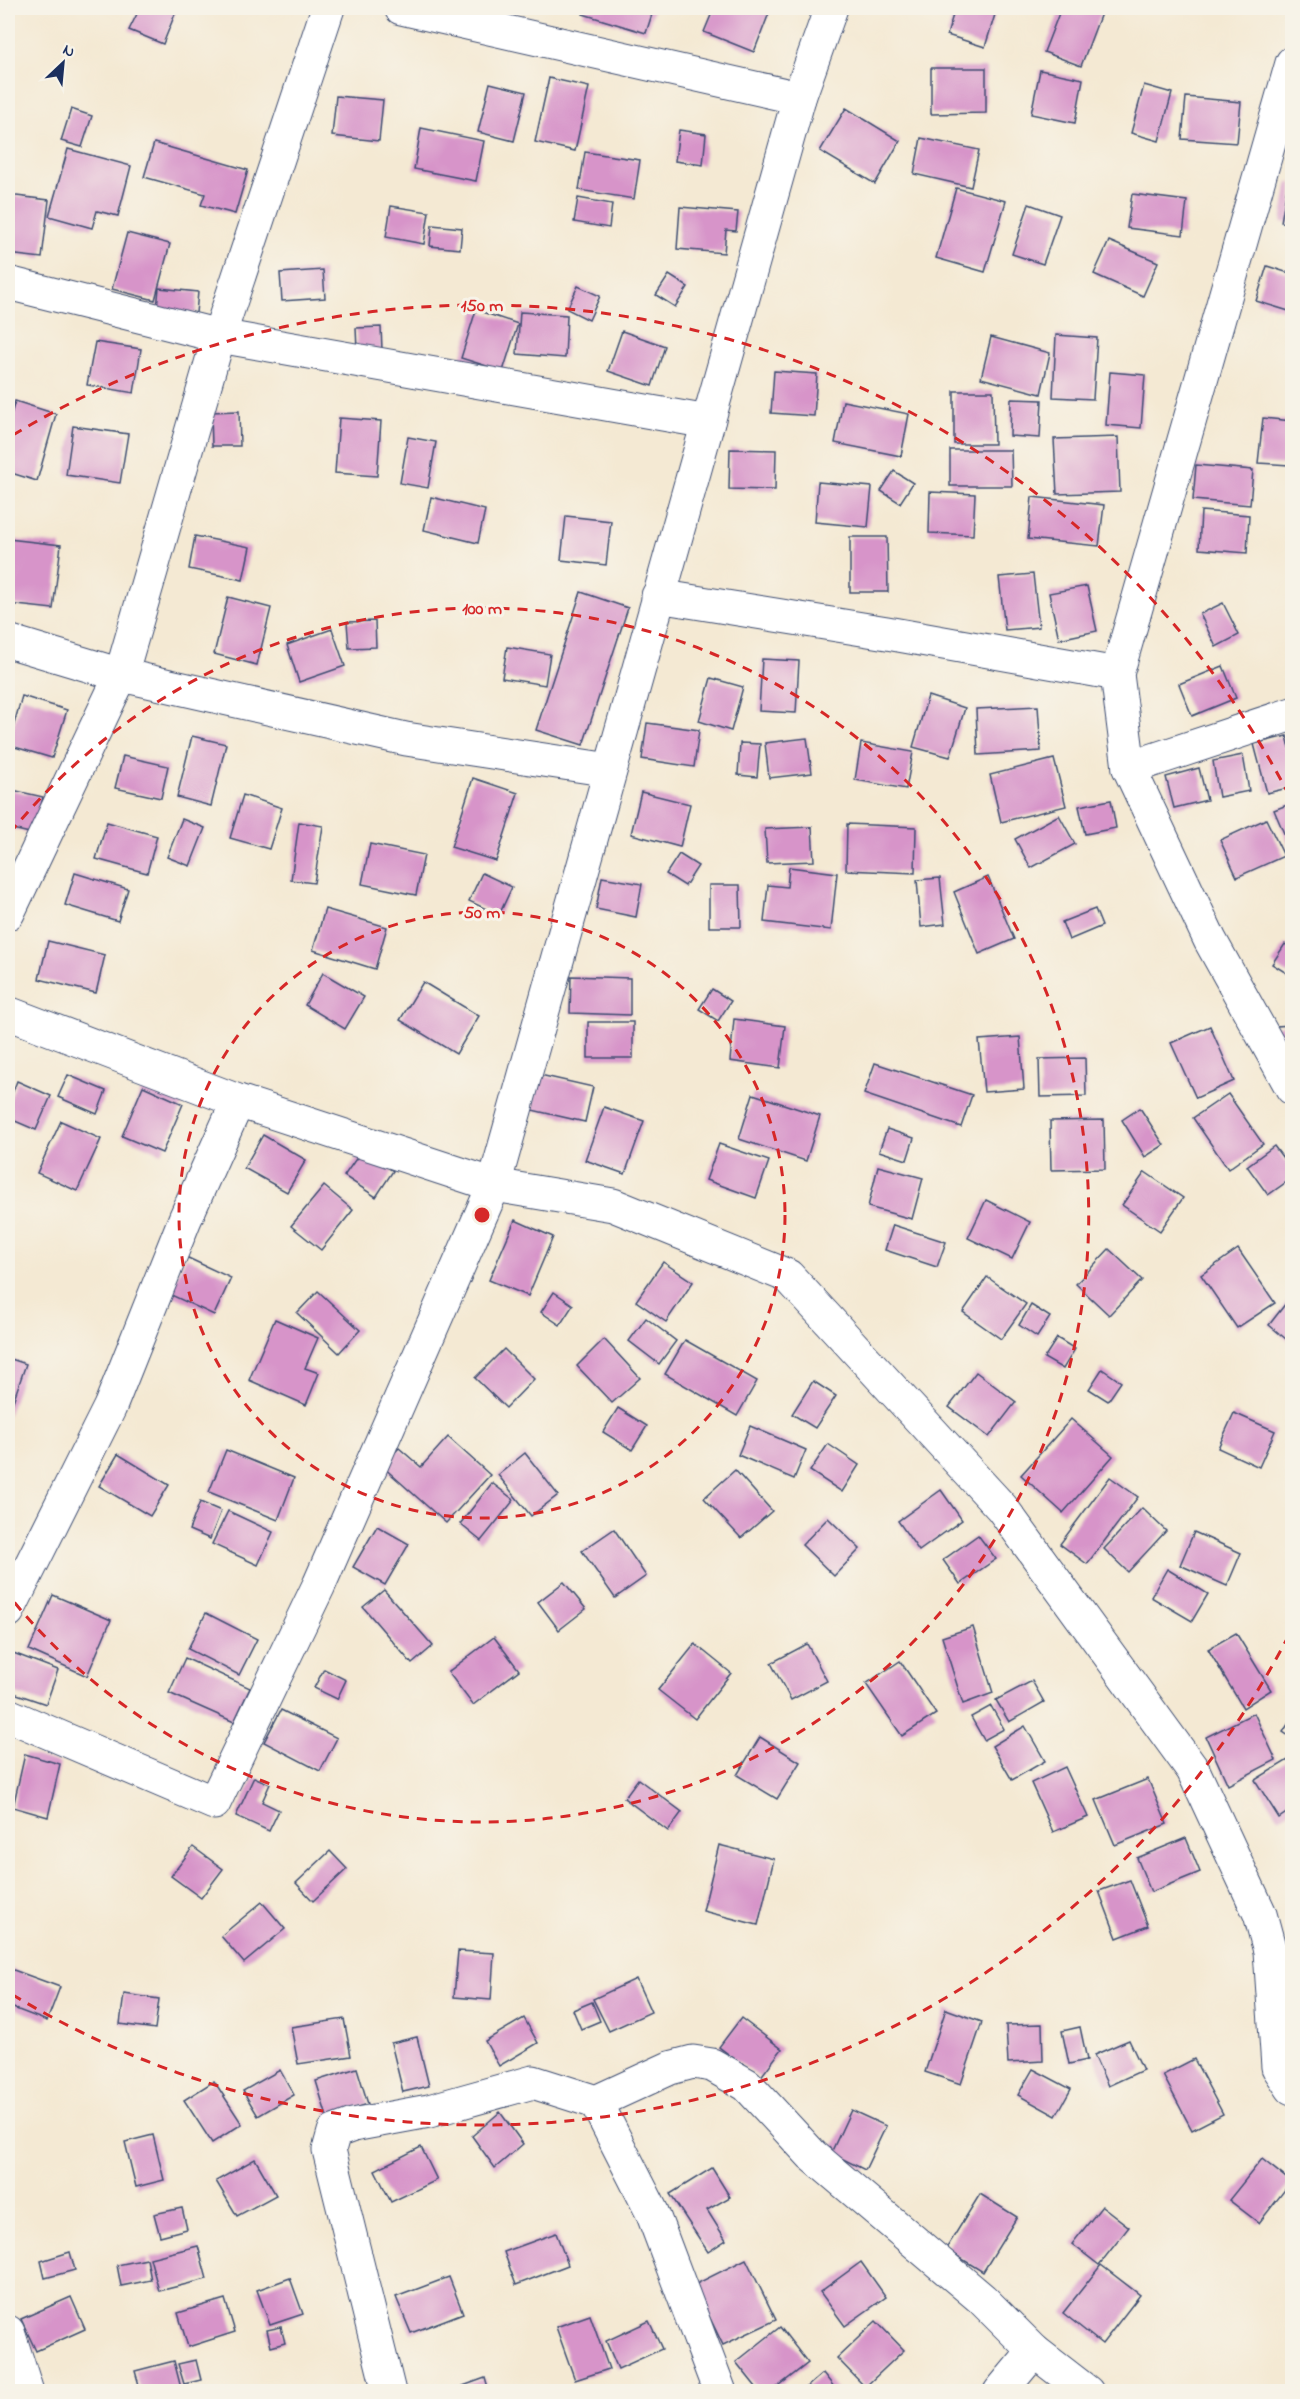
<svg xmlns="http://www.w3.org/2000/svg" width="1300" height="2399" font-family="'Indie Flower',sans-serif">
	<rect width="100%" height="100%" fill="#f7f3e8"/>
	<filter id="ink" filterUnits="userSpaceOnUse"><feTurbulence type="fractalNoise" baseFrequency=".0167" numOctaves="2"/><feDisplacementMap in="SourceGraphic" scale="12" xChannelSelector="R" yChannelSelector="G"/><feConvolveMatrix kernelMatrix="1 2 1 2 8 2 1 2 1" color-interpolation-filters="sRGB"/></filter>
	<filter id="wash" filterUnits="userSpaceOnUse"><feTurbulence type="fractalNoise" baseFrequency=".008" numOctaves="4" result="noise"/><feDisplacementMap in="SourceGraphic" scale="24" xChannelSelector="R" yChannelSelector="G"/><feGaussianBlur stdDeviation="1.35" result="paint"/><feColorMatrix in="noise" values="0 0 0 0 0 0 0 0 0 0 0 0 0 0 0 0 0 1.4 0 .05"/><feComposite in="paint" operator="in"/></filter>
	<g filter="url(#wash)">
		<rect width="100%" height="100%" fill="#f4e9d3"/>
		<g id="blocks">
			<g fill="#d794c9">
				<path d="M140,8L177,9L163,44L129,30Z"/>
				<path d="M585,8H654L646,33L583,14Z"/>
				<path d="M714,8H771L754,52L704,32Z"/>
				<path d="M955,8H997L985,47L947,35Z"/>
				<path d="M1061,8H1103L1081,66L1044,52Z"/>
				<path d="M931,68H986V113L931,114Z"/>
				<path d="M1040,70L1083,79L1075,123L1031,114Z"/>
				<path d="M549,78L589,87L575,151L535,142Z"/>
				<path d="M490,83L526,92L514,141L478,132Z"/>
				<path d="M1144,85L1172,93L1159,141L1131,133Z"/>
				<path d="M336,96L383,100L379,141L332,136Z"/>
				<path d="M1186,97L1241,102L1237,143L1182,139Z"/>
				<path d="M846,108L900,141L875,184L820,151Z"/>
				<path d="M71,109L92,116L82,147L61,141Z"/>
				<path d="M421,128L484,141L476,181L414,169Z"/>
				<path d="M679,130L706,134L703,165L675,161Z"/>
				<path d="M921,138L979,150L971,187L914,174Z"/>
				<path d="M154,143L248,170L235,214L201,205L205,194L144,177Z"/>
				<path d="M68,149L131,166L118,216L97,211L92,228L49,216Z"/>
				<path d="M585,152L640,160L634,199L579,190Z"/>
				<path d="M1288,182L1292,183V224L1281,222Z"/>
				<path d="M956,188L1006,201L985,272L936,258Z"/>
				<path d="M1132,194L1187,201L1183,235L1127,228Z"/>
				<path d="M8,195L49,200L42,258L8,254Z"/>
				<path d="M578,198L612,204L609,228L574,222Z"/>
				<path d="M1029,204L1060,215L1043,264L1012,254Z"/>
				<path d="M391,206L429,212L424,244L386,237Z"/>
				<path d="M680,207L738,212L736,231L726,230L724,253L677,249Z"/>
				<path d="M432,225L462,228L460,249L430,246Z"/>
				<path d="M127,233L170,244L155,300L112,289Z"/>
				<path d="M1109,241L1158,262L1143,296L1094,274Z"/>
				<path d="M1267,266L1292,274V312L1256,301Z"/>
				<path d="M323,270L325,298L282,301L280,273Z"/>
				<path d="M669,275L688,287L675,307L656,295Z"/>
				<path d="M578,286L600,296L589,320L567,309Z"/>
				<path d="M159,288L198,292L196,313L157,309Z"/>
				<path d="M476,310L518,324L503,371L461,358Z"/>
				<path d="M520,312L567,315L565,358L517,354Z"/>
				<path d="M381,327L382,350H357L356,328Z"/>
				<path d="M622,331L665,346L652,386L608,371Z"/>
				<path d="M1056,335L1097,338L1093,399L1053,397Z"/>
				<path d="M991,337L1050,353L1041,394L981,378Z"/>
				<path d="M95,342L141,349L134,393L87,385Z"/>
				<path d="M774,371L817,374L814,416L771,413Z"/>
				<path d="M1110,372L1145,375L1141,428L1106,425Z"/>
				<path d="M954,391H993L994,444H954Z"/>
				<path d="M1011,399L1042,400L1040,438L1010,436Z"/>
				<path d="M15,401L56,414L37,481L8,472V425Z"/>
				<path d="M843,401L909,414L901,456L835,443Z"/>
				<path d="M239,411L240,446H212L211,412Z"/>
				<path d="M339,418L381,421L377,476L335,473Z"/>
				<path d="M1263,418L1292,421L1289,465L1258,463Z"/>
				<path d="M73,426L128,434L120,483L66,475Z"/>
				<path d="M408,437L436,442L428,488L400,483Z"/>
				<path d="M1118,437L1120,492L1057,494L1054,439Z"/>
				<path d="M730,449L776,450L775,490L729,489Z"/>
				<path d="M950,450H1011L1012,486H950Z"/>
				<path d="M1196,465L1253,470L1250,505L1193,500Z"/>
				<path d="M894,471L913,483L900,503L881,491Z"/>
				<path d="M818,482L872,487L868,527L815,522Z"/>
				<path d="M930,492L975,494L973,535L929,533Z"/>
				<path d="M431,497L485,510L478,543L424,530Z"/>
				<path d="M1032,497L1104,505L1099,546L1028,539Z"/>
				<path d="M1201,511L1249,515L1247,553L1199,549Z"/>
				<path d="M566,516L611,521L606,565L561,560Z"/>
				<path d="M195,536L250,547L243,580L189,569Z"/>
				<path d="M850,537H887L888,592H850Z"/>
				<path d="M8,539L61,545L53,609L8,604Z"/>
				<path d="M1033,574L1039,627L1005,630L999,577Z"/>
				<path d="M1087,586L1097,631L1059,639L1049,593Z"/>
				<path d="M581,592L628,608L583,745L536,730Z"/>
				<path d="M228,597L271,608L257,665L214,654Z"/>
				<path d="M1223,603L1239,635L1216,647L1200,614Z"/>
				<path d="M375,621L376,647L349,648L347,622Z"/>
				<path d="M332,629L345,666L299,682L287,645Z"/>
				<path d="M507,647L550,654L545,685L502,678Z"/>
				<path d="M762,659L799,661L796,713L759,711Z"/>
				<path d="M1223,666L1236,698L1192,716L1179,684Z"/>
				<path d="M711,678L743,687L731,731L699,721Z"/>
				<path d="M22,696L67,710L52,758L8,745Z"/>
				<path d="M928,696L965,708L950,757L913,747Z"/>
				<path d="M1038,706L1041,751L978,755L976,709Z"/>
				<path d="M647,723L699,730L694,767L642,759Z"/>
				<path d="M192,736L226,744L211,806L177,797Z"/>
				<path d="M1287,736L1292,756V787L1267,793L1254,744Z"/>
				<path d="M807,738L812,773L769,778L765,743Z"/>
				<path d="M740,743L760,744L757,777L738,775Z"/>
				<path d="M861,743L913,752L906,789L855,780Z"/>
				<path d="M1243,755L1249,791L1219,797L1213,761Z"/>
				<path d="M123,756L168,766L161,798L115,788Z"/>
				<path d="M1054,759L1066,806L1001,822L990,775Z"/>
				<path d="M1199,768L1207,800L1174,808L1166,777Z"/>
				<path d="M473,778L518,793L496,861L451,847Z"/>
				<path d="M8,789L43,797L34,834L8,828Z"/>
				<path d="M641,792L690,804L680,847L631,834Z"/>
				<path d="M243,795L282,808L269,849L230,838Z"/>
				<path d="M1111,800L1116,828L1085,834L1079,806Z"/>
				<path d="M1292,803V852L1274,810Z"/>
				<path d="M1059,815L1075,844L1031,868L1015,839Z"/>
				<path d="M182,819L205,828L190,866L167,857Z"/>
				<path d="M1266,819L1284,856L1237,877L1220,840Z"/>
				<path d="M107,822L157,836L147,873L96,859Z"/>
				<path d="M299,822L323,826L314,883L291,880Z"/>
				<path d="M847,824L916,827L915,873L846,870Z"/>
				<path d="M812,827L814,861L767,863L765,829Z"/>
				<path d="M370,844L424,855L416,895L362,884Z"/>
				<path d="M679,854L698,866L685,886L666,874Z"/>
				<path d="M789,867L837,873L831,930L764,922L768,885L787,887Z"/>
				<path d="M75,873L128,889L118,921L65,905Z"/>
				<path d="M482,873L512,887L499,915L469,901Z"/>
				<path d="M602,877L642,884L636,917L596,909Z"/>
				<path d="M988,877L1014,939L979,954L954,892Z"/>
				<path d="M940,878L945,924L921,927L917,880Z"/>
				<path d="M709,885H740L741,927H709Z"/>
				<path d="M325,909L387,927L375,969L313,950Z"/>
				<path d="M1095,909L1102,926L1069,940L1062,922Z"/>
				<path d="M48,941L105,955L96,993L39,979Z"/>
				<path d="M1285,944L1292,949L1291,976L1272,964Z"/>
				<path d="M323,973L364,997L345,1029L305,1005Z"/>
				<path d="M571,976L630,978V1015L570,1013Z"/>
				<path d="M423,982L479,1016L456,1054L400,1020Z"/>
				<path d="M712,989L731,1001L718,1021L699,1009Z"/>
				<path d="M734,1019L785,1026L780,1068L730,1061Z"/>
				<rect x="588" y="1022" width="45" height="36"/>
				<path d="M1292,1025V1054L1278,1055L1276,1026Z"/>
				<path d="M1210,1026L1234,1081L1196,1098L1171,1043Z"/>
				<path d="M1020,1037L1024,1089L984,1092L979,1040Z"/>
				<path d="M1085,1058L1086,1096L1040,1097L1039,1059Z"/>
				<path d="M875,1063L972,1095L961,1127L864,1094Z"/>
				<path d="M68,1075L106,1091L97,1114L58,1097Z"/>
				<path d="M540,1075L593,1087L585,1122L532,1110Z"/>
				<path d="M17,1081L51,1096L36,1130L8,1118V1104Z"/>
				<path d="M143,1086L183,1104L162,1153L122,1136Z"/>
				<path d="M753,1094L820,1116L806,1161L739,1139Z"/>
				<path d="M1228,1094L1263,1144L1228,1169L1193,1118Z"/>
				<path d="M604,1107L644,1121L625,1174L585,1160Z"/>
				<path d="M1140,1108L1164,1145L1145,1157L1122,1120Z"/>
				<path d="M1104,1120L1105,1169L1051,1170L1050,1121Z"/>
				<path d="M61,1121L101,1139L77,1191L37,1173Z"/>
				<path d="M887,1129L914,1138L907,1160L879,1151Z"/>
				<path d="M263,1135L306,1160L287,1192L244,1168Z"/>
				<path d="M719,1144L769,1161L756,1198L706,1180Z"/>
				<path d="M1274,1146L1292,1170V1178L1268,1195L1247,1166Z"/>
				<path d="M362,1150L393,1171L376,1197L344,1176Z"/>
				<path d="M878,1166L923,1178L912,1219L868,1207Z"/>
				<path d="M1145,1172L1183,1198L1160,1231L1122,1205Z"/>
				<path d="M324,1186L353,1210L321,1250L291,1226Z"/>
				<path d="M986,1200L1030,1222L1012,1259L968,1238Z"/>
				<path d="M515,1220L553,1237L528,1296L489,1280Z"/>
				<path d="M893,1225L946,1242L937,1267L885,1250Z"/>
				<path d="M1109,1249L1142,1280L1109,1315L1076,1284Z"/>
				<path d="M1238,1249L1275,1303L1237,1328L1201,1275Z"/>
				<path d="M186,1257L231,1278L214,1315L169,1294Z"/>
				<path d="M663,1262L693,1282L666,1322L636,1301Z"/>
				<path d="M987,1277L1026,1304L1001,1339L963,1312Z"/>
				<path d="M318,1291L360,1330L339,1353L297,1313Z"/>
				<path d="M554,1292L573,1305L560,1325L541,1312Z"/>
				<path d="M1290,1298L1292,1300V1344L1269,1325Z"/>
				<path d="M1031,1305L1050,1317L1037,1337L1019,1325Z"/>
				<path d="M646,1318L676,1341L659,1364L629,1341Z"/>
				<path d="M275,1319L318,1338L305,1368L319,1373L306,1405L249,1380Z"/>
				<path d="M1057,1338L1075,1349L1063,1369L1044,1358Z"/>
				<path d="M604,1339L640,1378L612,1403L577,1366Z"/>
				<path d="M685,1340L757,1381L737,1416L665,1374Z"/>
				<path d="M504,1349L534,1379L506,1408L475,1378Z"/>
				<path d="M8,1358L26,1364L8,1416Z"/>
				<path d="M1102,1369L1121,1382L1108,1401L1089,1389Z"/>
				<path d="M976,1372L1016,1402L989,1437L949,1407Z"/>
				<path d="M813,1381L836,1396L815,1428L792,1414Z"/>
				<path d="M618,1408L647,1426L632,1450L603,1432Z"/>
				<path d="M1234,1413L1275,1431L1259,1467L1218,1448Z"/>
				<path d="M1071,1419L1113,1456L1063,1513L1021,1475Z"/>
				<path d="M750,1426L806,1450L794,1479L738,1455Z"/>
				<path d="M448,1437L490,1475L446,1523L382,1466L399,1448L421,1467Z"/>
				<path d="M828,1444L859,1465L842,1492L810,1471Z"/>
				<path d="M226,1450L294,1478L278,1520L209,1492Z"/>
				<path d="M525,1453L558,1495L531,1516L498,1475Z"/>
				<path d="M118,1454L169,1485L150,1516L99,1486Z"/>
				<path d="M735,1470L772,1511L741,1538L704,1498Z"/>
				<path d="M1110,1477L1138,1497L1087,1564L1060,1544Z"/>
				<path d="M492,1483L514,1500L481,1541L460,1524Z"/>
				<path d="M941,1490L962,1520L919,1551L898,1521Z"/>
				<path d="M200,1502L221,1511L210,1539L189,1530Z"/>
				<path d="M1142,1508L1166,1531L1128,1572L1104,1549Z"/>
				<path d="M228,1511L273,1532L258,1565L212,1544Z"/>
				<path d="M828,1518L860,1549L834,1576L802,1545Z"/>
				<path d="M377,1526L409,1544L385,1585L353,1567Z"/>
				<path d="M614,1529L646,1576L615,1598L582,1551Z"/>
				<path d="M1194,1532L1241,1553L1227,1586L1180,1565Z"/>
				<path d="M978,1535L996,1559L960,1584L943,1560Z"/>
				<path d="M1167,1569L1208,1594L1192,1621L1151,1597Z"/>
				<path d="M564,1582L586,1609L559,1630L538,1602Z"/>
				<path d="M384,1590L433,1646L412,1664L363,1607Z"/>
				<path d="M53,1595L111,1620L87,1676L29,1650Z"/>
				<path d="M206,1613L257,1639L239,1675L188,1649Z"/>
				<path d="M973,1627L993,1693L963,1704L942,1637Z"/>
				<path d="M1236,1633L1271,1690L1243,1708L1208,1649Z"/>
				<path d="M494,1637L519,1670L473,1705L448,1672Z"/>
				<path d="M695,1644L731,1673L695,1719L658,1690Z"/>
				<path d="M807,1644L827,1681L791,1700L771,1663Z"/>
				<path d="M8,1651L58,1670L46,1704L8,1691Z"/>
				<path d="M185,1658L250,1688L234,1722L169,1693Z"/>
				<path d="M900,1661L936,1714L902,1736L866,1684Z"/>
				<path d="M324,1669L346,1680L337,1699L314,1688Z"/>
				<path d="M1032,1681L1044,1702L1009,1722L996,1700Z"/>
				<path d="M991,1706L1004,1729L984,1740L971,1717Z"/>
				<path d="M281,1710L337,1738L320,1771L264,1742Z"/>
				<path d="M1254,1713L1276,1760L1228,1785L1206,1737Z"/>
				<path d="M1292,1718V1738L1283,1732Z"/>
				<path d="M1025,1726L1045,1761L1012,1780L992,1746Z"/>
				<path d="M760,1737L800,1762L777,1799L737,1775Z"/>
				<path d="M25,1754L60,1764L48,1817L13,1807Z"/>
				<path d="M1288,1760L1292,1768V1809L1279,1818L1255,1780Z"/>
				<path d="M1065,1767L1088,1817L1053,1832L1031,1783Z"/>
				<path d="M254,1777L270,1784L262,1802L279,1810L269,1831L236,1816Z"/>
				<path d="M638,1779L682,1812L668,1831L624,1798Z"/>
				<path d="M1148,1779L1167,1824L1115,1845L1096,1800Z"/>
				<path d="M1186,1838L1200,1872L1151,1892L1137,1858Z"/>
				<path d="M719,1845L774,1859L758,1925L703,1911Z"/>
				<path d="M193,1847L223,1869L201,1898L171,1876Z"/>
				<path d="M330,1851L347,1869L313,1901L296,1883Z"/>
				<path d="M1130,1880L1148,1926L1117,1938L1099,1891Z"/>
				<path d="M262,1902L285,1929L244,1963L221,1936Z"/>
				<path d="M458,1951L494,1953L491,2000L454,1997Z"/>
				<path d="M8,1968L60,1987L47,2021L8,2006Z"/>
				<path d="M636,1979L651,2012L609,2031L593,1999Z"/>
				<path d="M124,1994L159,1999L155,2029L120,2024Z"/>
				<path d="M592,2002L600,2021L581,2029L573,2010Z"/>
				<path d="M946,2009L982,2022L961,2084L925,2072Z"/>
				<path d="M524,2018L538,2043L499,2066L485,2041Z"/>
				<path d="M741,2018L782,2049L760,2078L719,2047Z"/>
				<path d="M344,2019L351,2056L298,2064L291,2027Z"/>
				<path d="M1042,2024L1043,2061L1008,2063L1006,2025Z"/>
				<path d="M1080,2027L1087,2060L1069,2064L1062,2031Z"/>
				<path d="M417,2037L429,2086L403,2092L391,2043Z"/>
				<path d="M1129,2040L1143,2070L1108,2086L1094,2055Z"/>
				<path d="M1194,2059L1223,2114L1192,2130L1163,2075Z"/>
				<path d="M357,2068L368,2104L327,2117L316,2081Z"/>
				<path d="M1033,2069L1071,2089L1056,2116L1018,2095Z"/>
				<path d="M280,2070L294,2095L258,2116L243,2091Z"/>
				<path d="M214,2081L242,2124L212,2143L184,2100Z"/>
				<path d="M851,2110L886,2126L865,2170L831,2153Z"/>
				<path d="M500,2112L523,2144L495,2168L472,2136Z"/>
				<path d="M153,2135L164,2180L136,2187L125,2142Z"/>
				<path d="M421,2147L437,2180L391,2202L375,2170Z"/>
				<path d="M255,2159L276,2195L237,2216L216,2181Z"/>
				<path d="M1262,2159L1291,2182L1259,2223L1229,2200Z"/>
				<path d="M712,2168L730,2197L707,2210L726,2240L708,2252L670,2194Z"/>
				<path d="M980,2194L1017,2217L983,2272L946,2249Z"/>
				<path d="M1102,2206L1129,2227L1099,2265L1072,2244Z"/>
				<path d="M182,2208L187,2229L160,2236L154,2214Z"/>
				<path d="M556,2233L568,2265L516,2285L504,2252Z"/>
				<path d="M198,2246L207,2279L159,2291L150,2258Z"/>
				<path d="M70,2252L75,2270L45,2278L41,2261Z"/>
				<path d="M147,2259L151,2280L121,2286L117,2265Z"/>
				<path d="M746,2259L776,2320L723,2345L694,2285Z"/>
				<path d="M861,2262L886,2297L845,2326L820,2292Z"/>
				<path d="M1101,2265L1140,2295L1102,2344L1063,2313Z"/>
				<path d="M449,2277L463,2313L411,2333L396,2297Z"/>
				<path d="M290,2278L303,2314L270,2325L257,2290Z"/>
				<path d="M71,2297L85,2329L36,2351L21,2319Z"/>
				<path d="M225,2299L235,2332L188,2347L178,2313Z"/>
				<path d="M590,2315L609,2369L575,2380L556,2327Z"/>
				<path d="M649,2321L662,2349L618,2369L606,2341Z"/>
				<path d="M876,2321L904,2350L865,2387L837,2358Z"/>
				<path d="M281,2327L285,2343L271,2347L267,2330Z"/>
				<path d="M780,2327L808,2363L771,2392H760L736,2362Z"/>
				<path d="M196,2360L201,2380L184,2384L178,2364Z"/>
				<path d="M174,2361L182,2392H141L135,2371Z"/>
				<path d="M823,2373L838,2392H801Z"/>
				<path d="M485,2378L489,2392H449V2391Z"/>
			</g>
		</g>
	</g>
	<g filter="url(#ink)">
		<use href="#blocks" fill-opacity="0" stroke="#3c4b70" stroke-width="1.5"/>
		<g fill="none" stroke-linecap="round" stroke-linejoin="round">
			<g stroke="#3c4b70" stroke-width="35">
				<g id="street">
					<path d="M401,8L799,98"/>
					<path d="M1292,63L1117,674L1129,768L1210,940L1292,1088"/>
					<path d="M8,283L219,336L708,422"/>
					<path d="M658,596L887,633L1117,674"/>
					<path d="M8,641L121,675L406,739L610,770"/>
					<path d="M1129,768L1292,714"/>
					<path d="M8,913L121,675L219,336L328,8"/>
					<path d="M8,1013L238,1101L494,1185L613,1205L788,1276L1002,1508L1193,1770L1260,1914L1270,1951L1278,2067L1292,2088"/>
					<path d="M8,1611L110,1407L185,1219L238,1101"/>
					<path d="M8,1715L214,1803L319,1585L494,1185L799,98L831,8"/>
					<path d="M596,2102L652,2212L720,2392"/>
					<path d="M8,2332L27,2392"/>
					<path d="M389,2392L329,2150L334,2132L353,2125L429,2111L533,2082L596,2102L670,2068L693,2062L712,2065L747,2085L812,2155L982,2299L1034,2351L1087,2392"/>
					<path d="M1000,2392L1034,2351"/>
				</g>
			</g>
			<use href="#street" stroke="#fff" stroke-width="33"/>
		</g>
	</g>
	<g fill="none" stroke="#d62828" stroke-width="3" stroke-dasharray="10 8">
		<circle cx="482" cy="1215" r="303"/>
		<path d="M10 833A607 607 0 1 1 10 1597"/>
		<path d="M1289 1635A910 910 0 0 1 13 1995M13 435A910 910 0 0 1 1289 795"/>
	</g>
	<circle cx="482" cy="1215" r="9" fill="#d62828" stroke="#f7f3e8" stroke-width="3"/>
	<g font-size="18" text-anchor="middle" font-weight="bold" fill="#d62828" stroke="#f7f3e8" stroke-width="6" stroke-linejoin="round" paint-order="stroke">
		<text x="482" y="311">150 m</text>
		<text x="482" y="614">100 m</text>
		<text x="482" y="918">50 m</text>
	</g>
	<rect width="1300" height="2399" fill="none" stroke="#f7f3e8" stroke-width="30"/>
	<g transform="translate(63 63) rotate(26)" stroke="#f7f3e8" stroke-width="4.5" paint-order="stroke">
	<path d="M0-4.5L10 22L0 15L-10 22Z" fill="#1b2f5e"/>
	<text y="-9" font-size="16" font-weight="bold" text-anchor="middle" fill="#1b2f5e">N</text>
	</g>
</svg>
